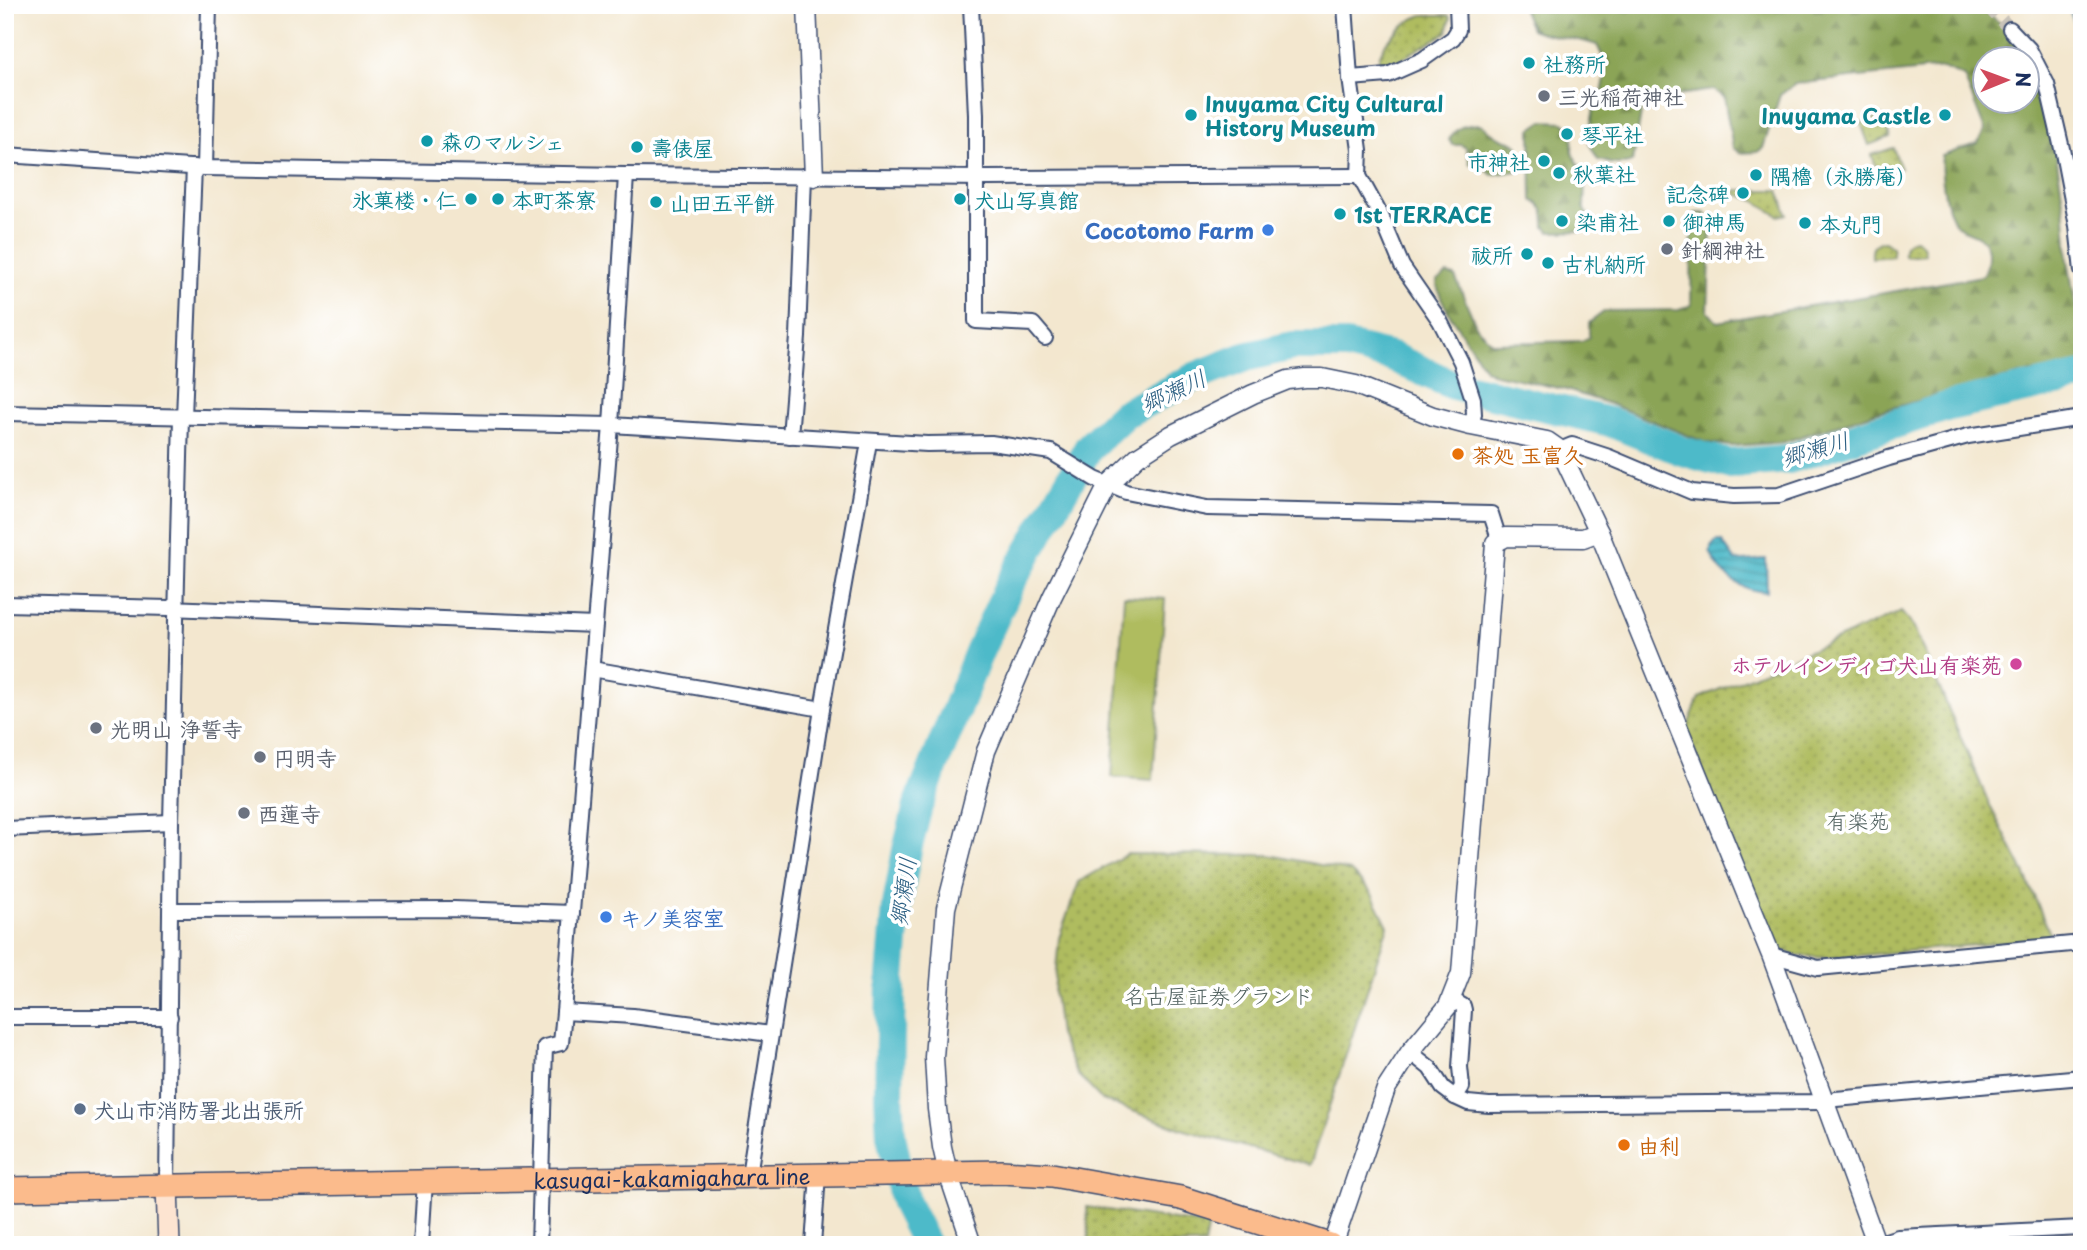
<svg xmlns="http://www.w3.org/2000/svg" width="2087" height="1250" font-family="'Playpen Sans','Klee One',sans-serif">
	<defs>
		<pattern id="green-dots" width="8" height="8" patternUnits="userSpaceOnUse" patternTransform="scale(1.75)"><rect width="8" height="8" fill="#afbc5f"/><path d="M2 2h.1M6 6h.1" fill="none" stroke="#8e9952" stroke-width="1.8" stroke-linecap="round"/></pattern>
		<pattern id="forest-firs" width="22" height="20" patternUnits="userSpaceOnUse" patternTransform="scale(1.75)"><rect width="22" height="20" fill="#8ba456"/><path d="M5 1l3.5 6h-7zM16 11l3.5 6h-7z" fill="#71864a"/></pattern>
		<pattern id="water-rules" width="6" height="5" patternUnits="userSpaceOnUse" patternTransform="scale(1.75)"><rect width="6" height="5" fill="#4ebac9"/><path d="M0 2.5h6" fill="none" stroke="#4098a6"/></pattern>
	</defs>
	<rect width="100%" height="100%" fill="#fff"/>
	<filter id="ink" filterUnits="userSpaceOnUse"><feTurbulence type="fractalNoise" baseFrequency=".0143" numOctaves="2"/><feDisplacementMap in="SourceGraphic" scale="14" xChannelSelector="R" yChannelSelector="G"/><feConvolveMatrix kernelMatrix="1 2 1 2 8 2 1 2 1" color-interpolation-filters="sRGB"/></filter>
	<filter id="wash" filterUnits="userSpaceOnUse"><feTurbulence type="fractalNoise" baseFrequency=".00686" numOctaves="4" result="noise"/><feDisplacementMap in="SourceGraphic" scale="28" xChannelSelector="R" yChannelSelector="G"/><feGaussianBlur stdDeviation="1.57" result="paint"/><feColorMatrix in="noise" values="0 0 0 0 0 0 0 0 0 0 0 0 0 0 0 0 0 1.4 0 .05"/><feComposite in="paint" operator="in"/></filter>
	<g filter="url(#wash)">
		<rect width="100%" height="100%" fill="#f3e7cf"/>
		<g fill="url(#green-dots)" stroke="#65765e" stroke-width="2">
			<path d="M1423,15H1448L1451,18L1447,32L1396,62L1381,66L1378,63C1380,43 1404,21 1423,15Z"/>
			<path d="M1882,116L1890,137L1869,145L1861,123Z"/>
			<path d="M1893,148L1901,168L1879,176L1872,155Z"/>
			<path d="M1736,190H1779L1787,214L1779,216L1754,200L1736,194Z"/>
			<path d="M1916,239L1923,245L1925,254L1904,256C1903,246 1906,240 1916,239Z"/>
			<path d="M1884,241L1892,247L1893,256L1872,258C1871,248 1874,242 1884,241Z"/>
			<path d="M1901,612L1913,626L1990,806L2021,866L2052,938L1831,958L1798,956L1774,947L1686,730L1699,698Z"/>
			<path d="M1127,854L1270,855L1350,871L1371,892L1388,926L1310,1165L1185,1130L1102,1100L1077,1074L1059,1035L1054,993L1059,938L1079,882Z"/>
			<path d="M1087,1207L1208,1225L1204,1245H1089Z"/>
		</g>
		<g fill="url(#forest-firs)" stroke="#536a5a" stroke-width="2" fill-rule="evenodd">
			<path d="M1521,5H1977L2001,24L2026,53L2043,103L2056,153L2065,215L2068,260L2075,302L2082,319V365L2029,373L1974,386L1884,410L1784,442L1732,446L1704,442L1610,404L1563,389L1491,373L1485,369C1474,351 1435,299 1437,281L1447,274L1455,276L1477,328L1493,343L1582,341L1589,337V323L1605,311L1679,310L1691,305L1692,221L1695,213H1706L1711,226L1708,312L1717,322L1982,276C1987,269 1988,264 1988,256C1989,229 1964,238 1953,220C1945,207 1940,171 1942,156L1978,143L1985,130L1964,77L1943,68L1795,84L1780,95L1763,148L1757,152L1740,153L1733,148L1724,97L1713,90L1656,98L1642,107L1633,161C1622,167 1609,163 1598,160L1589,143V137L1594,107L1602,94L1606,73L1605,61L1597,45C1575,37 1552,38 1531,29ZM1986,60H2028V102H1986Z"/>
			<path d="M1543,121L1564,122L1573,131L1572,152L1585,176L1584,207L1588,216V228L1583,231L1550,232L1545,227C1545,213 1545,207 1532,200L1531,129Z"/>
			<path d="M1480,124C1487,128 1494,135 1501,138C1509,142 1512,139 1518,146V171L1492,175L1479,164H1470L1466,148L1461,145H1453L1449,140C1456,126 1464,125 1480,124Z"/>
		</g>
		<path fill="#afbc5f" stroke="#65765e" stroke-width="2" d="M1124,596L1165,599L1153,780L1112,777Z"/>
		<g fill="url(#water-rules)" stroke="#347494" stroke-width="2">
			<path d="M2067,5H2082V40Z"/>
			<path d="M1718,541L1722,542L1735,560C1746,563 1754,559 1766,559L1767,592C1742,591 1719,576 1710,551L1715,542Z"/>
		</g>
		<g fill="none" stroke-linecap="round" stroke-linejoin="round">
			<path stroke="#4ebac9" stroke-width="30" d="M926,1245L905,1203L891,1135L889,1096L891,977L897,906L907,850L918,806L979,652L1010,584L1089,447L1124,414L1195,377L1245,357L1292,346H1347L1392,357L1453,385L1610,422L1682,451L1729,464L1789,459L1949,406L2082,376"/>
		</g>
	</g>
	<g filter="url(#ink)">
		<g fill="none" stroke-linecap="round" stroke-linejoin="round">
			<path stroke="#c8c2b8" stroke-width="14" stroke-dasharray="14 7" stroke-linecap="butt" d="M1987,5L2010,29"/>
			<g stroke="#3b4b6f" stroke-width="18">
				<g id="minor">
					<path d="M971,5L976,115V321L1033,324L1045,338"/>
					<path d="M1345,5L1350,78L1360,150L1359,176L1381,216L1402,266L1440,321L1461,362L1473,399L1474,414L1471,426"/>
					<path d="M2010,29L2029,49L2047,84L2063,153L2077,226L2082,271"/>
					<path d="M1350,78L1388,75L1422,60L1453,38L1458,30L1457,5"/>
					<path d="M5,155L205,168L626,175L987,178L1359,176"/>
					<path d="M205,168L209,5"/>
					<path d="M5,413L611,425L927,444L991,443L1051,452L1095,479L1126,492L1207,508L1491,514L1499,539"/>
					<path d="M184,417L194,167"/>
					<path d="M790,436L798,337L804,176"/>
					<path d="M1560,450L1572,445L1609,457L1692,492L1734,496L1779,495L1889,458L1968,436L2082,418"/>
					<path d="M5,604L169,608L595,625"/>
					<path d="M592,669L822,709"/>
					<path d="M5,829L171,822"/>
					<path d="M171,910L454,909L572,913"/>
					<path d="M1771,955L1818,968L2082,943"/>
					<path d="M1451,999L1463,1006L1464,1010L1460,1067L1462,1087L1455,1097"/>
					<path d="M564,1012L633,1016L770,1034"/>
					<path d="M5,1017H170"/>
					<path d="M1410,1052L1430,1068L1443,1088L1455,1097L1468,1103L1489,1105L1825,1102L1836,1099L2082,1077"/>
					<path d="M749,1175L822,709L869,442"/>
					<path d="M167,1186L171,822L181,417"/>
					<path d="M1877,1244L1898,1237L2082,1228"/>
					<path d="M421,1245L425,1181"/>
					<path d="M539,1245L545,1047L561,1043L564,1012L611,425L626,175"/>
					<path d="M813,1245L818,1174"/>
				</g>
			</g>
			<g stroke="#3b4b6f" stroke-width="21">
				<g id="tertiary">
					<path d="M807,5L814,177"/>
					<path d="M972,1245L948,1173L942,1147L937,1109L934,1057L946,908L986,751L1052,597L1108,485L1137,457L1171,435L1253,394L1288,380L1305,378H1322L1356,385L1433,416L1471,426L1547,441L1560,450L1599,532L1771,955L1877,1245"/>
					<path d="M1333,1245L1386,1089L1410,1052L1448,1006L1461,973L1495,543L1506,537L1583,538L1599,532"/>
				</g>
			</g>
			<g stroke="#3b4b6f" stroke-width="24">
				<path id="secondary" d="M167,1186L169,1245"/>
			</g>
			<g stroke="#3b4b6f" stroke-width="26">
				<g id="primary">
					<path id="s1" d="M5,1189L1002,1172L1052,1175L1181,1198L1330,1245"/>
				</g>
			</g>
			<use href="#minor" stroke="#fff" stroke-width="14"/>
			<use href="#tertiary" stroke="#fff" stroke-width="18"/>
			<use href="#secondary" stroke="#fde4d1" stroke-width="21"/>
			<use href="#primary" stroke="#fbbb8c" stroke-width="23"/>
		</g>
	</g>
	<g fill="#0f9aa8" stroke="#fff" stroke-width="2.5">
		<circle cx="1529" cy="63" r="7"/>
		<circle cx="1191" cy="115" r="7"/>
		<circle cx="1945" cy="115" r="7"/>
		<circle cx="1567" cy="134" r="7"/>
		<circle cx="427" cy="141" r="7"/>
		<circle cx="637" cy="147" r="7"/>
		<circle cx="1544" cy="161" r="7"/>
		<circle cx="1559" cy="173" r="7"/>
		<circle cx="1756" cy="175" r="7"/>
		<circle cx="1743" cy="193" r="7"/>
		<circle cx="471" cy="199" r="7"/>
		<circle cx="498" cy="199" r="7"/>
		<circle cx="960" cy="199" r="7"/>
		<circle cx="656" cy="202" r="7"/>
		<circle cx="1340" cy="214" r="7"/>
		<circle cx="1562" cy="221" r="7"/>
		<circle cx="1669" cy="221" r="7"/>
		<circle cx="1805" cy="223" r="7"/>
		<circle cx="1527" cy="254" r="7"/>
		<circle cx="1548" cy="263" r="7"/>
	</g>
	<g fill="#6b7280" stroke="#fff" stroke-width="2.5">
		<circle cx="1544" cy="96" r="7"/>
		<circle cx="1667" cy="249" r="7"/>
		<circle cx="96" cy="728" r="7"/>
		<circle cx="260" cy="757" r="7"/>
		<circle cx="244" cy="813" r="7"/>
	</g>
	<g fill="#3f7fe0" stroke="#fff" stroke-width="2.5">
		<circle cx="1268" cy="230" r="7"/>
		<circle cx="606" cy="917" r="7"/>
	</g>
	<g fill="#e8710a" stroke="#fff" stroke-width="2.5">
		<circle cx="1458" cy="454" r="7"/>
		<circle cx="1624" cy="1145" r="7"/>
	</g>
	<circle fill="#d1479c" stroke="#fff" stroke-width="2.5" cx="2016" cy="664" r="7"/>
	<circle fill="#5c6f8a" stroke="#fff" stroke-width="2.5" cx="80" cy="1109" r="7"/>
	<g text-anchor="middle" dominant-baseline="central" stroke-width="7" stroke-linejoin="round" paint-order="stroke">
		<g font-size="21" font-weight="bold" fill="#0d838f" stroke="#fff" text-anchor="start">
			<text x="1543" y="63">社務所</text>
			<text x="1205" y="103">Inuyama City Cultural<tspan x="1205" dy="24">History Museum</tspan></text>
			<text x="1931" y="115" text-anchor="end">Inuyama Castle</text>
			<text x="1581" y="134">琴平社</text>
			<text x="441" y="141">森のマルシェ</text>
			<text x="651" y="147">壽俵屋</text>
			<text x="1530" y="161" text-anchor="end">市神社</text>
			<text x="1573" y="173">秋葉社</text>
			<text x="1770" y="175">隅櫓（永勝庵）</text>
			<text x="1729" y="193" text-anchor="end">記念碑</text>
			<text x="457" y="199" text-anchor="end">氷菓楼・仁</text>
			<text x="512" y="199">本町茶寮</text>
			<text x="974" y="199">犬山写真館</text>
			<text x="670" y="202">山田五平餅</text>
			<text x="1354" y="214">1st TERRACE</text>
			<text x="1576" y="221">染甫社</text>
			<text x="1683" y="221">御神馬</text>
			<text x="1819" y="223">本丸門</text>
			<text x="1513" y="254" text-anchor="end">祓所</text>
			<text x="1562" y="263">古札納所</text>
		</g>
		<g font-size="21" font-weight="bold" fill="#5b616d" stroke="#fff" text-anchor="start">
			<text x="1558" y="96">三光稲荷神社</text>
			<text x="1681" y="249">針綱神社</text>
			<text x="110" y="728">光明山 浄誓寺</text>
			<text x="274" y="757">円明寺</text>
			<text x="258" y="813">西蓮寺</text>
		</g>
		<g font-size="21" font-weight="bold" fill="#366cbe" stroke="#fff" text-anchor="end">
			<text x="1254" y="230">Cocotomo Farm</text>
			<text x="620" y="917" text-anchor="start">キノ美容室</text>
		</g>
		<g font-size="21" font-weight="bold" fill="#c56008" stroke="#fff" text-anchor="start">
			<text x="1472" y="454">茶処 玉富久</text>
			<text x="1638" y="1145">由利</text>
		</g>
		<g font-size="21" font-weight="bold" fill="#b23c85" stroke="#fff" text-anchor="end">
			<text x="2002" y="664">ホテルインディゴ犬山有楽苑</text>
		</g>
		<g font-size="21" fill="#4f605e" stroke="#fff">
			<text x="1858" y="820">有楽苑</text>
			<text x="1219" y="995">名古屋証券グランド</text>
		</g>
		<g font-size="21" font-weight="bold" fill="#4e5e75" stroke="#fff" text-anchor="start">
			<text x="94" y="1109">犬山市消防署北出張所</text>
		</g>
		<g font-size="21" fill="#1b2f5e" stroke="#fff">
			<text stroke="none"><textPath href="#s1" startOffset="667">kasugai-kakamigahara line</textPath></text>
		</g>
		<g font-size="23" font-style="italic" fill="#2d6083" stroke="#fff">
			<text transform="translate(1173 390) rotate(-25)">郷瀬川</text>
			<text transform="translate(1815 448) rotate(-16)">郷瀬川</text>
			<text transform="translate(902 891) rotate(-82)">郷瀬川</text>
		</g>
	</g>
	<rect width="2087" height="1250" fill="none" stroke="#fff" stroke-width="28"/>
	<g transform="translate(2006 80) rotate(89)"><circle r="33" fill="#ffffff" stroke="#a4acbf" stroke-width="2"/>
	<path d="M0-5L12 26L0 18L-12 26Z" fill="#d1495b"/>
	<text y="-10" font-size="19" font-weight="bold" text-anchor="middle" fill="#1b2f5e">N</text>
	</g>
</svg>
